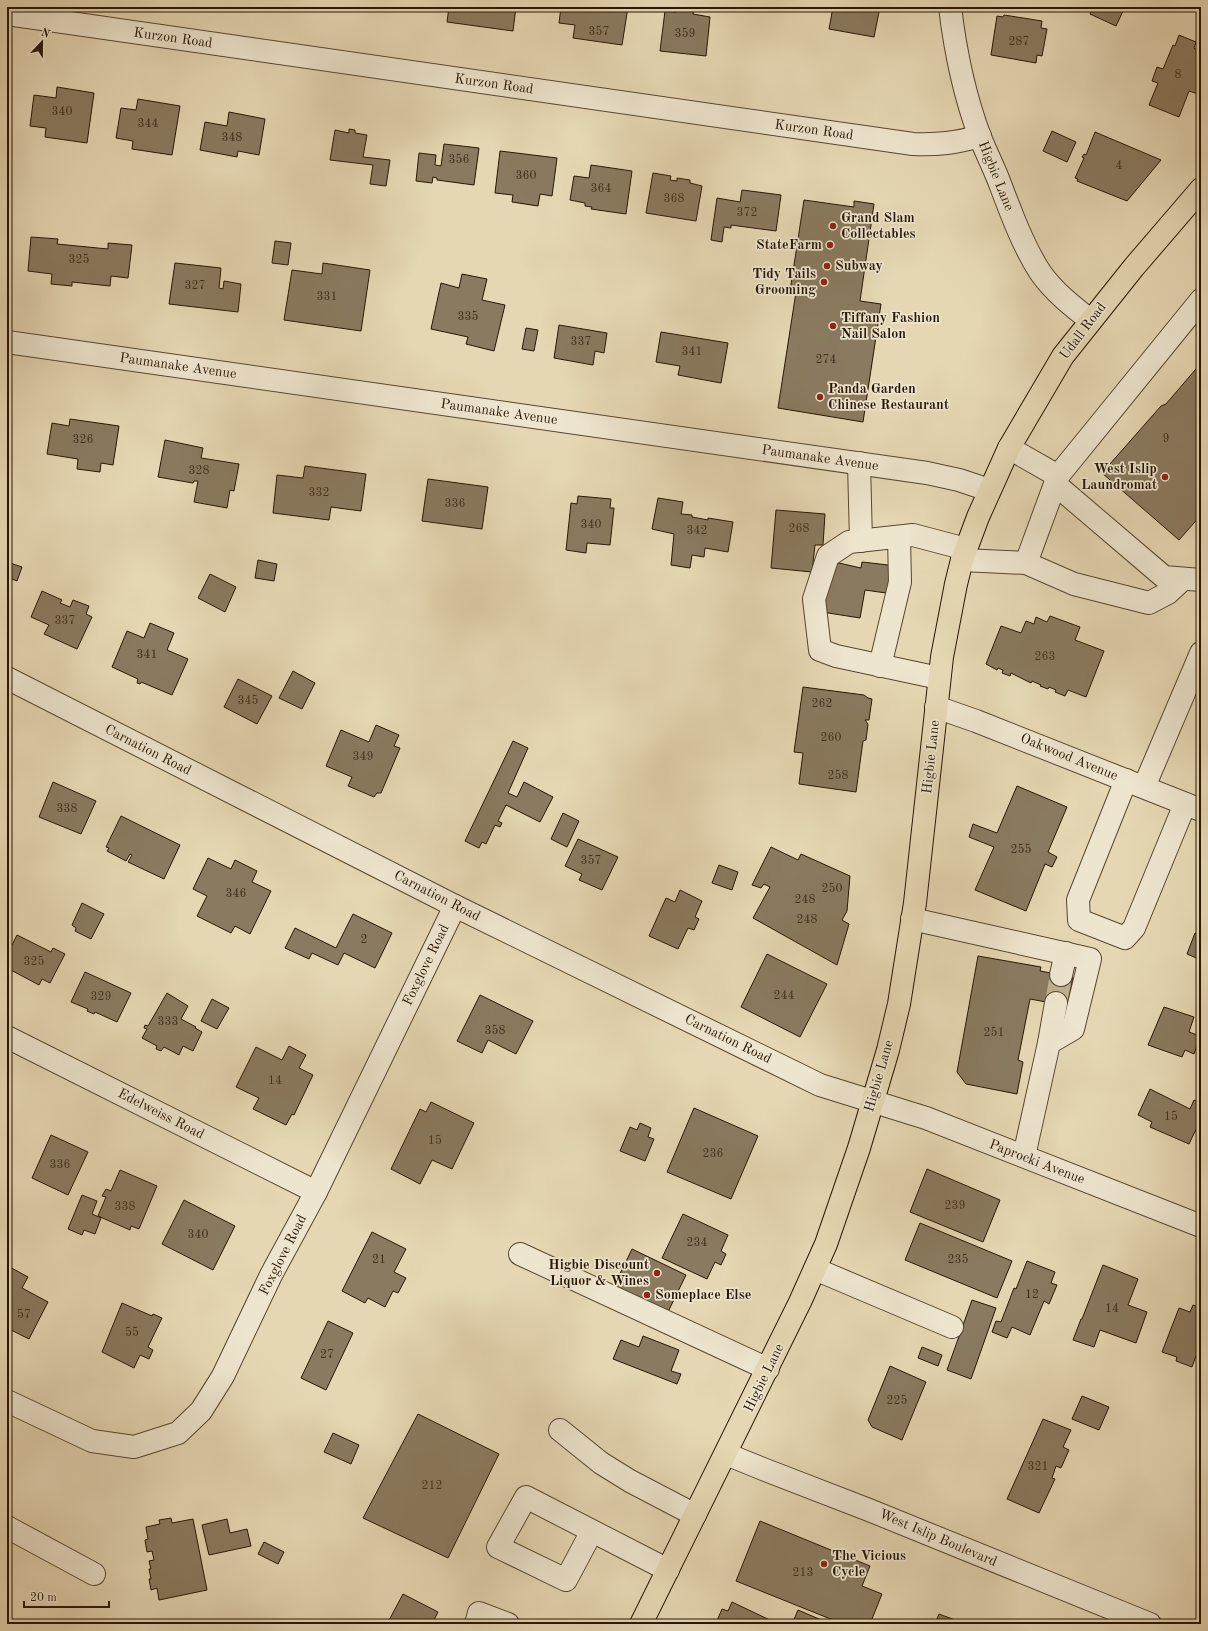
<svg xmlns="http://www.w3.org/2000/svg" width="1208" height="1631" font-family="'Old Standard TT',serif">
	<rect width="100%" height="100%" fill="#e5d7b3"/>
	<filter id="stains"><feTurbulence type="fractalNoise" baseFrequency=".005" numOctaves="4"/><feColorMatrix values="0 0 0 0 .2 0 0 0 0 .09 0 0 0 0 .02 0 0 0 .5 -.17"/></filter>
	<radialGradient id="worn" r=".72"><stop offset=".6" stop-color="#630" stop-opacity="0"/><stop offset="1" stop-color="#630" stop-opacity=".3"/></radialGradient>
	<g fill="#8a7a5f" stroke="#281604">
		<path d="M449,7H516L513,31L447,22Z"/>
		<path d="M561,7H628L622,45L573,38L575,25L559,23Z"/>
		<path d="M676,7H694L693,14L710,17L706,56L660,51L665,11L676,12Z"/>
		<path d="M833,7H880L874,37L829,29Z"/>
		<path d="M1093,7H1125L1116,26L1090,14Z"/>
		<path d="M1004,15L1042,21L1041,28L1047,29L1042,56L1037,55L1036,63L991,55L997,16L1003,17Z"/>
		<path d="M1179,35L1196,42L1194,48L1201,53V95L1189,91L1179,117L1149,105L1158,83L1152,81L1157,67L1163,69L1173,45L1175,46Z"/>
		<path d="M57,87L94,93L87,143L45,137L46,128L30,126L34,95L56,98Z"/>
		<path d="M138,99L180,106L172,155L132,149L133,141L116,138L121,108L136,110Z"/>
		<path d="M229,112L265,119L259,155L238,151L237,157L200,150L205,122L227,126Z"/>
		<path d="M349,129L355,130V133L367,135L363,157L390,160L386,186L370,184L373,165L330,160L335,130L349,133Z"/>
		<path d="M1052,131L1076,142L1067,162L1043,151Z"/>
		<path d="M1095,132L1161,160L1127,201L1077,181L1078,179L1075,178L1084,158L1082,157L1084,154L1086,155Z"/>
		<path d="M444,144L479,148L474,185L437,180V178L433,177L432,183L416,181L419,153L436,155L435,165L441,166Z"/>
		<path d="M500,151L557,158L552,196L540,194L538,206L512,202L513,195L495,193Z"/>
		<path d="M591,165L632,171L626,214L591,209L592,207L585,206V203L570,200L574,176L589,178Z"/>
		<path d="M653,173L671,176L670,180L677,181V178L690,180V183L702,186L696,221L646,213Z"/>
		<path d="M742,190L781,195L776,231L731,225V228L724,227L722,242L711,240L717,198L740,202Z"/>
		<path d="M804,200L854,207V201L874,204L860,301L881,304L863,422L778,408L796,292L790,291Z"/>
		<path d="M31,237L58,239L57,244L108,249V243L132,245L128,278L111,276L110,286L72,282V286L51,284L52,274L28,271Z"/>
		<path d="M275,241L291,243L288,265L272,263Z"/>
		<path d="M175,263L221,268L219,288L223,289L224,281L241,284L238,312L169,304Z"/>
		<path d="M323,263L370,270L361,331L284,320L292,270L322,274Z"/>
		<path d="M462,274L487,279L482,300L505,305L494,351L466,344L468,337L431,329L441,283L459,288Z"/>
		<path d="M559,325L607,333L604,353L595,351L593,365L554,358Z"/>
		<path d="M526,328L538,330L534,351L522,349Z"/>
		<path d="M661,332L728,343L721,383L678,375L680,366L656,362Z"/>
		<path d="M1201,363V515L1179,540L1102,473L1161,406L1166,404Z"/>
		<path d="M7,408H11L7,434Z"/>
		<path d="M70,419L119,426L113,465L101,463L100,472L77,469L78,459L47,454L52,423L69,426Z"/>
		<path d="M165,440L203,448L201,458L239,464L234,491L230,490L227,508L194,502L198,481H194L193,483L158,477Z"/>
		<path d="M305,466L366,474L361,511L331,507L329,520L273,513L277,475L303,478Z"/>
		<path d="M428,479L488,487L482,529L422,521Z"/>
		<path d="M578,496L611,499L610,508H614L610,545L587,543L586,553L566,550L571,503L577,504Z"/>
		<path d="M658,498L683,502L681,514L692,515V517L708,520V518L733,522L728,552L705,548L704,557L692,555L690,568L671,565L674,534L652,529Z"/>
		<path d="M776,510L825,514L823,545H815L812,572L771,568Z"/>
		<path d="M258,560L277,564L274,581L255,578Z"/>
		<path d="M830,561L861,568L862,562L897,566L893,594L865,590L860,618L822,612Z"/>
		<path d="M7,562L22,567L17,581L12,579L7,591Z"/>
		<path d="M210,574L236,587L225,612L198,598Z"/>
		<path d="M42,591L62,600L60,603L70,607L73,600L89,606L86,614L92,617L77,649L44,634L49,625L31,617Z"/>
		<path d="M1050,616L1080,627L1075,640L1104,651L1086,697L1068,690L1065,696L1055,692L1056,690L1049,687L1048,689L1040,686L1041,685L1032,681L1031,683L1011,673L1010,676L1002,673L1003,670L998,668L997,670L986,664L1001,626L1021,633L1026,621L1034,624L1036,617L1047,622Z"/>
		<path d="M150,623L174,633L167,650L188,659L172,695L141,682L140,684L137,683L138,679L112,667L127,631L144,638Z"/>
		<path d="M293,671L315,683L302,709L279,698Z"/>
		<path d="M238,679L272,696L257,724L224,707Z"/>
		<path d="M803,687L864,695L868,698L872,699L869,720H865L868,724L866,740L863,741L856,792L799,784L803,753L794,752Z"/>
		<path d="M376,725L399,735L394,746L400,748L381,793H377L374,797L348,786L352,777L326,766L341,730L369,742Z"/>
		<path d="M513,741L528,748L508,793L517,797L524,782L553,797L540,822L506,805L498,821L502,823L500,827L495,825L486,844L482,842L479,848L465,841Z"/>
		<path d="M53,782L96,801L81,834L39,817Z"/>
		<path d="M1017,786L1067,807L1048,852L1057,857L1052,867L1045,864L1026,911L975,890L994,847L969,837L973,824L997,833Z"/>
		<path d="M563,813L579,821L567,847L551,839Z"/>
		<path d="M121,816L180,845L164,879L128,862L132,855L130,854L126,861L107,851L109,848L106,847Z"/>
		<path d="M578,839L618,857L602,890L579,880L582,874L565,866Z"/>
		<path d="M771,847L798,860L801,854L850,876L847,911L842,920L849,924L837,965L753,918L770,887L764,884L761,888L752,885Z"/>
		<path d="M208,858L231,869L235,860L257,871L252,882L271,891L250,934L235,926L231,933L197,916L207,896L193,889Z"/>
		<path d="M719,865L738,872L732,890L712,883Z"/>
		<path d="M680,890L702,901L695,917L699,919L694,930L688,928L678,949L649,936L666,898L675,902Z"/>
		<path d="M82,903L104,914L91,939L75,931L76,928L72,925Z"/>
		<path d="M353,914L392,933L375,968L344,953L338,965L312,953L309,959L285,948L295,928L336,948Z"/>
		<path d="M1201,929V960L1187,954L1195,933L1199,935Z"/>
		<path d="M17,935L51,952L53,948L65,954L50,983L42,979L39,985L7,968V955Z"/>
		<path d="M767,954L827,984L800,1037L741,1007Z"/>
		<path d="M978,956L1041,967L1040,971L1073,977L1068,1006L1030,999L1018,1060L1023,1062L1017,1094L966,1084L957,1072Z"/>
		<path d="M85,972L131,993L117,1022L95,1012L94,1014L87,1011L88,1009L71,1002Z"/>
		<path d="M167,993L188,1006L181,1019L196,1027L195,1028L202,1032L193,1051L183,1046L179,1055L164,1047L161,1051L156,1049L157,1046L142,1038L147,1029L144,1028L145,1025L148,1026Z"/>
		<path d="M480,995L533,1021L516,1054L488,1040L482,1053L457,1041Z"/>
		<path d="M212,999L229,1008L217,1029L201,1021Z"/>
		<path d="M1164,1007L1194,1017L1189,1032L1200,1036L1194,1054L1185,1050L1182,1057L1148,1045Z"/>
		<path d="M289,1046L306,1055L299,1068L313,1075L294,1115L292,1114L286,1125L253,1109L259,1098L236,1087L256,1047L282,1060Z"/>
		<path d="M1150,1089L1190,1109L1194,1100L1201,1103L1199,1112L1201,1113V1119L1189,1144L1150,1127L1152,1122L1138,1115Z"/>
		<path d="M431,1102L474,1123L452,1169L432,1160L420,1184L391,1169L420,1109L426,1112Z"/>
		<path d="M694,1108L758,1136L731,1199L667,1172Z"/>
		<path d="M640,1123L651,1128L648,1137L654,1139L645,1161L620,1151L630,1127L637,1130Z"/>
		<path d="M51,1135L88,1152L68,1195L32,1178Z"/>
		<path d="M927,1169L1000,1200L983,1242L910,1212Z"/>
		<path d="M120,1170L157,1186L139,1229L131,1226L130,1230L98,1216L106,1197L102,1196L106,1189L111,1191Z"/>
		<path d="M82,1195L97,1201L92,1214L101,1218L95,1234L84,1230L82,1235L68,1229Z"/>
		<path d="M184,1200L235,1226L213,1270L162,1244Z"/>
		<path d="M683,1214L728,1235L721,1251L726,1254L721,1265L715,1262L707,1279L662,1258Z"/>
		<path d="M920,1223L1012,1261L997,1298L905,1260Z"/>
		<path d="M372,1232L406,1249L394,1272L406,1278L398,1293L393,1291L385,1307L368,1298L365,1303L342,1291Z"/>
		<path d="M632,1249L686,1275L665,1318L611,1292Z"/>
		<path d="M1027,1261L1055,1272L1051,1283L1057,1285L1049,1304L1044,1301L1030,1335L1012,1327L1007,1338L992,1332L996,1321L1001,1322L1014,1288L1016,1289Z"/>
		<path d="M1103,1265L1138,1279L1128,1305L1147,1312L1136,1343L1100,1330L1094,1347L1073,1340L1081,1319H1082Z"/>
		<path d="M8,1266L28,1277L22,1288L48,1302L29,1339L7,1328Z"/>
		<path d="M972,1300L996,1308L971,1379L947,1370Z"/>
		<path d="M122,1303L152,1316L153,1314L162,1318L148,1347L153,1350L149,1359L140,1355L134,1368L102,1352Z"/>
		<path d="M1193,1305L1201,1308V1358L1196,1356L1192,1367L1176,1361L1177,1357L1162,1352L1179,1308L1190,1312Z"/>
		<path d="M328,1321L353,1333L326,1390L301,1378Z"/>
		<path d="M643,1336L679,1350L671,1371L681,1374L677,1384L613,1359L621,1340L639,1347Z"/>
		<path d="M922,1347L942,1355L938,1366L918,1358Z"/>
		<path d="M890,1366L926,1382L902,1440L872,1427L868,1420Z"/>
		<path d="M1082,1396L1109,1407L1099,1430L1072,1419Z"/>
		<path d="M418,1414L499,1454L448,1558L363,1518Z"/>
		<path d="M1043,1419L1071,1430L1063,1447L1069,1450L1061,1468L1056,1466L1052,1478L1055,1479L1039,1513L1007,1499Z"/>
		<path d="M333,1433L359,1445L351,1464L324,1452Z"/>
		<path d="M171,1518L172,1523L193,1519L207,1590L159,1600L157,1588L151,1590L149,1579H151L149,1569H151L149,1561L154,1560L152,1551L147,1552L145,1540L148,1539L146,1527L160,1524L159,1520Z"/>
		<path d="M227,1519L230,1533L247,1529L251,1546L209,1555L202,1525Z"/>
		<path d="M760,1521L870,1566L862,1586L882,1594L870,1624H843L736,1581Z"/>
		<path d="M264,1542L284,1552L278,1564L258,1554Z"/>
		<path d="M403,1594L438,1612L432,1624H387Z"/>
		<path d="M732,1602L774,1622L773,1624H719L716,1623L722,1609L728,1611Z"/>
		<path d="M798,1610L826,1622V1624H792Z"/>
		<path d="M939,1614L963,1623V1624H929L931,1619L936,1621Z"/>
		<path d="M346,1620L354,1624H344Z"/>
	</g>
	<g fill="none" stroke-linecap="round" stroke-linejoin="round">
		<path stroke="#bfb090" stroke-width="22" stroke-dasharray="22 11" stroke-linecap="butt" d="M1056,1003L1061,975"/>
		<g stroke="#574630" stroke-width="24">
			<g id="minor">
				<path d="M950,7C955,49 965,97 980,137C986,152 993,166 999,181C1010,210 1023,246 1040,272C1053,291 1072,306 1090,320"/>
				<path d="M7,14L913,144C938,145 956,143 980,136"/>
				<path d="M7,342L927,473L959,480L989,490"/>
				<path d="M1009,448L1058,476"/>
				<path d="M859,463L861,541"/>
				<path d="M1055,484L1164,577L1201,580"/>
				<path d="M962,560L1026,563L1074,584L1149,603L1168,593L1183,579"/>
				<path d="M1026,563L1058,476L1201,300"/>
				<path d="M880,666L900,582L899,537"/>
				<path d="M7,678L455,906L820,1085L926,1118L1201,1226"/>
				<path d="M939,678L836,656L820,650L814,599L828,556L849,542L913,535L966,549"/>
				<path d="M936,707L976,721L1201,810"/>
				<path d="M1126,780L1078,900L1079,920L1125,938L1134,928L1185,804"/>
				<path d="M1144,787L1201,653"/>
				<path d="M912,919L1090,959L1073,1029L1049,1043L1024,1156"/>
				<path d="M1061,975L1066,953"/>
				<path d="M7,1037L316,1192"/>
				<path d="M1049,1043L1056,1003"/>
				<path d="M520,1254L768,1369"/>
				<path d="M815,1269L952,1327"/>
				<path d="M7,1401L92,1441L134,1447L178,1433L201,1411L223,1376L271,1275L316,1192L455,906"/>
				<path d="M560,1430L601,1463L630,1481L695,1515"/>
				<path d="M726,1454L763,1469L869,1510L1150,1624"/>
				<path d="M7,1527L94,1574"/>
				<path d="M592,1531L566,1580L498,1547L526,1497C573,1521 620,1545 668,1570"/>
				<path d="M476,1624L479,1613L508,1624"/>
			</g>
		</g>
		<g stroke="#281604" stroke-width="24">
			<path id="major" d="M641,1624L800,1302L826,1244L859,1148L888,1050L899,1004L915,903L942,657L956,584L962,560L978,517L1009,448L1063,356L1134,267L1201,189"/>
		</g>
		<use href="#minor" stroke="#eee5ce" stroke-width="22"/>
		<use href="#major" stroke="#e5d7b3" stroke-width="22"/>
	</g>
	<g fill="#8f2418" stroke="#eee5ce" stroke-width="1.5">
		<circle cx="833" cy="226" r="4"/>
		<circle cx="830" cy="245" r="4"/>
		<circle cx="827" cy="266" r="4"/>
		<circle cx="824" cy="282" r="4"/>
		<circle cx="833" cy="326" r="4"/>
		<circle cx="820" cy="397" r="4"/>
		<circle cx="1165" cy="477" r="4"/>
		<circle cx="657" cy="1273" r="4"/>
		<circle cx="647" cy="1295" r="4"/>
		<circle cx="824" cy="1564" r="4"/>
	</g>
	<g text-anchor="middle" dominant-baseline="central" stroke-width="3.5" stroke-linejoin="round" paint-order="stroke">
		<g font-size="12" fill="#402f1b">
			<text x="599" y="32">357</text>
			<text x="685" y="34">359</text>
			<text x="1019" y="42">287</text>
			<text x="1178" y="75">8</text>
			<text x="62" y="112">340</text>
			<text x="148" y="124">344</text>
			<text x="232" y="138">348</text>
			<text x="459" y="160">356</text>
			<text x="1119" y="166">4</text>
			<text x="526" y="176">360</text>
			<text x="601" y="189">364</text>
			<text x="674" y="199">368</text>
			<text x="747" y="213">372</text>
			<text x="79" y="260">325</text>
			<text x="195" y="286">327</text>
			<text x="327" y="297">331</text>
			<text x="468" y="317">335</text>
			<text x="581" y="342">337</text>
			<text x="692" y="352">341</text>
			<text x="826" y="360">274</text>
			<text x="1166" y="439">9</text>
			<text x="83" y="440">326</text>
			<text x="199" y="471">328</text>
			<text x="319" y="493">332</text>
			<text x="455" y="504">336</text>
			<text x="591" y="525">340</text>
			<text x="799" y="529">268</text>
			<text x="697" y="531">342</text>
			<text x="65" y="621">337</text>
			<text x="147" y="655">341</text>
			<text x="1045" y="657">263</text>
			<text x="248" y="701">345</text>
			<text x="822" y="704">262</text>
			<text x="831" y="738">260</text>
			<text x="363" y="757">349</text>
			<text x="838" y="776">258</text>
			<text x="67" y="809">338</text>
			<text x="1021" y="850">255</text>
			<text x="591" y="861">357</text>
			<text x="832" y="889">250</text>
			<text x="236" y="894">346</text>
			<text x="805" y="900">248</text>
			<text x="807" y="920">248</text>
			<text x="364" y="940">2</text>
			<text x="34" y="962">325</text>
			<text x="784" y="996">244</text>
			<text x="101" y="997">329</text>
			<text x="168" y="1022">333</text>
			<text x="495" y="1031">358</text>
			<text x="994" y="1033">251</text>
			<text x="275" y="1081">14</text>
			<text x="1171" y="1117">15</text>
			<text x="435" y="1141">15</text>
			<text x="713" y="1154">236</text>
			<text x="60" y="1165">336</text>
			<text x="955" y="1206">239</text>
			<text x="125" y="1207">338</text>
			<text x="198" y="1235">340</text>
			<text x="697" y="1243">234</text>
			<text x="379" y="1260">21</text>
			<text x="958" y="1260">235</text>
			<text x="1032" y="1295">12</text>
			<text x="1112" y="1309">14</text>
			<text x="24" y="1315">57</text>
			<text x="132" y="1333">55</text>
			<text x="327" y="1355">27</text>
			<text x="897" y="1401">225</text>
			<text x="1038" y="1467">321</text>
			<text x="432" y="1486">212</text>
			<text x="803" y="1573">213</text>
		</g>
		<g font-size="14" fill="#281604" stroke="#eee5ce">
			<text transform="translate(173 38) rotate(8)">Kurzon Road</text>
			<text transform="translate(494 84) rotate(8)">Kurzon Road</text>
			<text transform="translate(814 130) rotate(8)">Kurzon Road</text>
			<text transform="translate(996 176) rotate(68)">Higbie Lane</text>
			<text transform="translate(1083 331) rotate(-53)">Udall Road</text>
			<text transform="translate(178 366) rotate(8)">Paumanake Avenue</text>
			<text transform="translate(499 412) rotate(8)">Paumanake Avenue</text>
			<text transform="translate(820 458) rotate(8)">Paumanake Avenue</text>
			<text transform="translate(148 750) rotate(27)">Carnation Road</text>
			<text transform="translate(931 757) rotate(-84)">Higbie Lane</text>
			<text transform="translate(1069 757) rotate(22)">Oakwood Avenue</text>
			<text transform="translate(437 896) rotate(27)">Carnation Road</text>
			<text transform="translate(426 965) rotate(-64)">Foxglove Road</text>
			<text transform="translate(728 1039) rotate(26)">Carnation Road</text>
			<text transform="translate(879 1076) rotate(-74)">Higbie Lane</text>
			<text transform="translate(161 1114) rotate(27)">Edelweiss Road</text>
			<text transform="translate(1037 1162) rotate(21)">Paprocki Avenue</text>
			<text transform="translate(283 1255) rotate(-63)">Foxglove Road</text>
			<text transform="translate(764 1378) rotate(-64)">Higbie Lane</text>
			<text transform="translate(938 1538) rotate(23)">West Islip Boulevard</text>
		</g>
		<g font-size="14" font-weight="bold" fill="#281604" stroke="#eee5ce" text-anchor="start">
			<text x="841" y="218">Grand Slam<tspan x="841" dy="16">Collectables</tspan></text>
			<text x="822" y="245" text-anchor="end">StateFarm</text>
			<text x="835" y="266">Subway</text>
			<text x="816" y="274" text-anchor="end">Tidy Tails<tspan x="816" dy="16">Grooming</tspan></text>
			<text x="841" y="318">Tiffany Fashion<tspan x="841" dy="16">Nail Salon</tspan></text>
			<text x="828" y="389">Panda Garden<tspan x="828" dy="16">Chinese Restaurant</tspan></text>
			<text x="1157" y="469" text-anchor="end">West Islip<tspan x="1157" dy="16">Laundromat</tspan></text>
			<text x="649" y="1265" text-anchor="end">Higbie Discount<tspan x="649" dy="16">Liquor &amp; Wines</tspan></text>
			<text x="655" y="1295">Someplace Else</text>
			<text x="832" y="1556">The Vicious<tspan x="832" dy="16">Cycle</tspan></text>
		</g>
	</g>
	<rect width="1208" height="1631" fill="none" stroke="#e5d7b3" stroke-width="24"/>
	<rect x="8" y="8" width="1192" height="1615" fill="none" stroke="#281604" stroke-width="2"/>
	<rect x="12" y="12" width="1184" height="1607" fill="none" stroke="#281604"/>
	<g transform="translate(42 42) rotate(22)" stroke="#eee5ce" stroke-width="3" paint-order="stroke">
	<path d="M0-3L7 15L0 10L-7 15Z" fill="#281604"/>
	<text y="-6" font-size="11" font-weight="bold" text-anchor="middle" fill="#281604">N</text>
	</g>
	<path d="M24 1601v6h85v-6" fill="none" stroke="#281604" stroke-width="2"/>
	<text x="30" y="1601" font-size="12" fill="#281604" stroke="#eee5ce" stroke-width="3" paint-order="stroke">20 m</text>
	<rect width="100%" height="100%" filter="url(#stains)"/>
	<rect width="100%" height="100%" fill="url(#worn)"/>
</svg>
